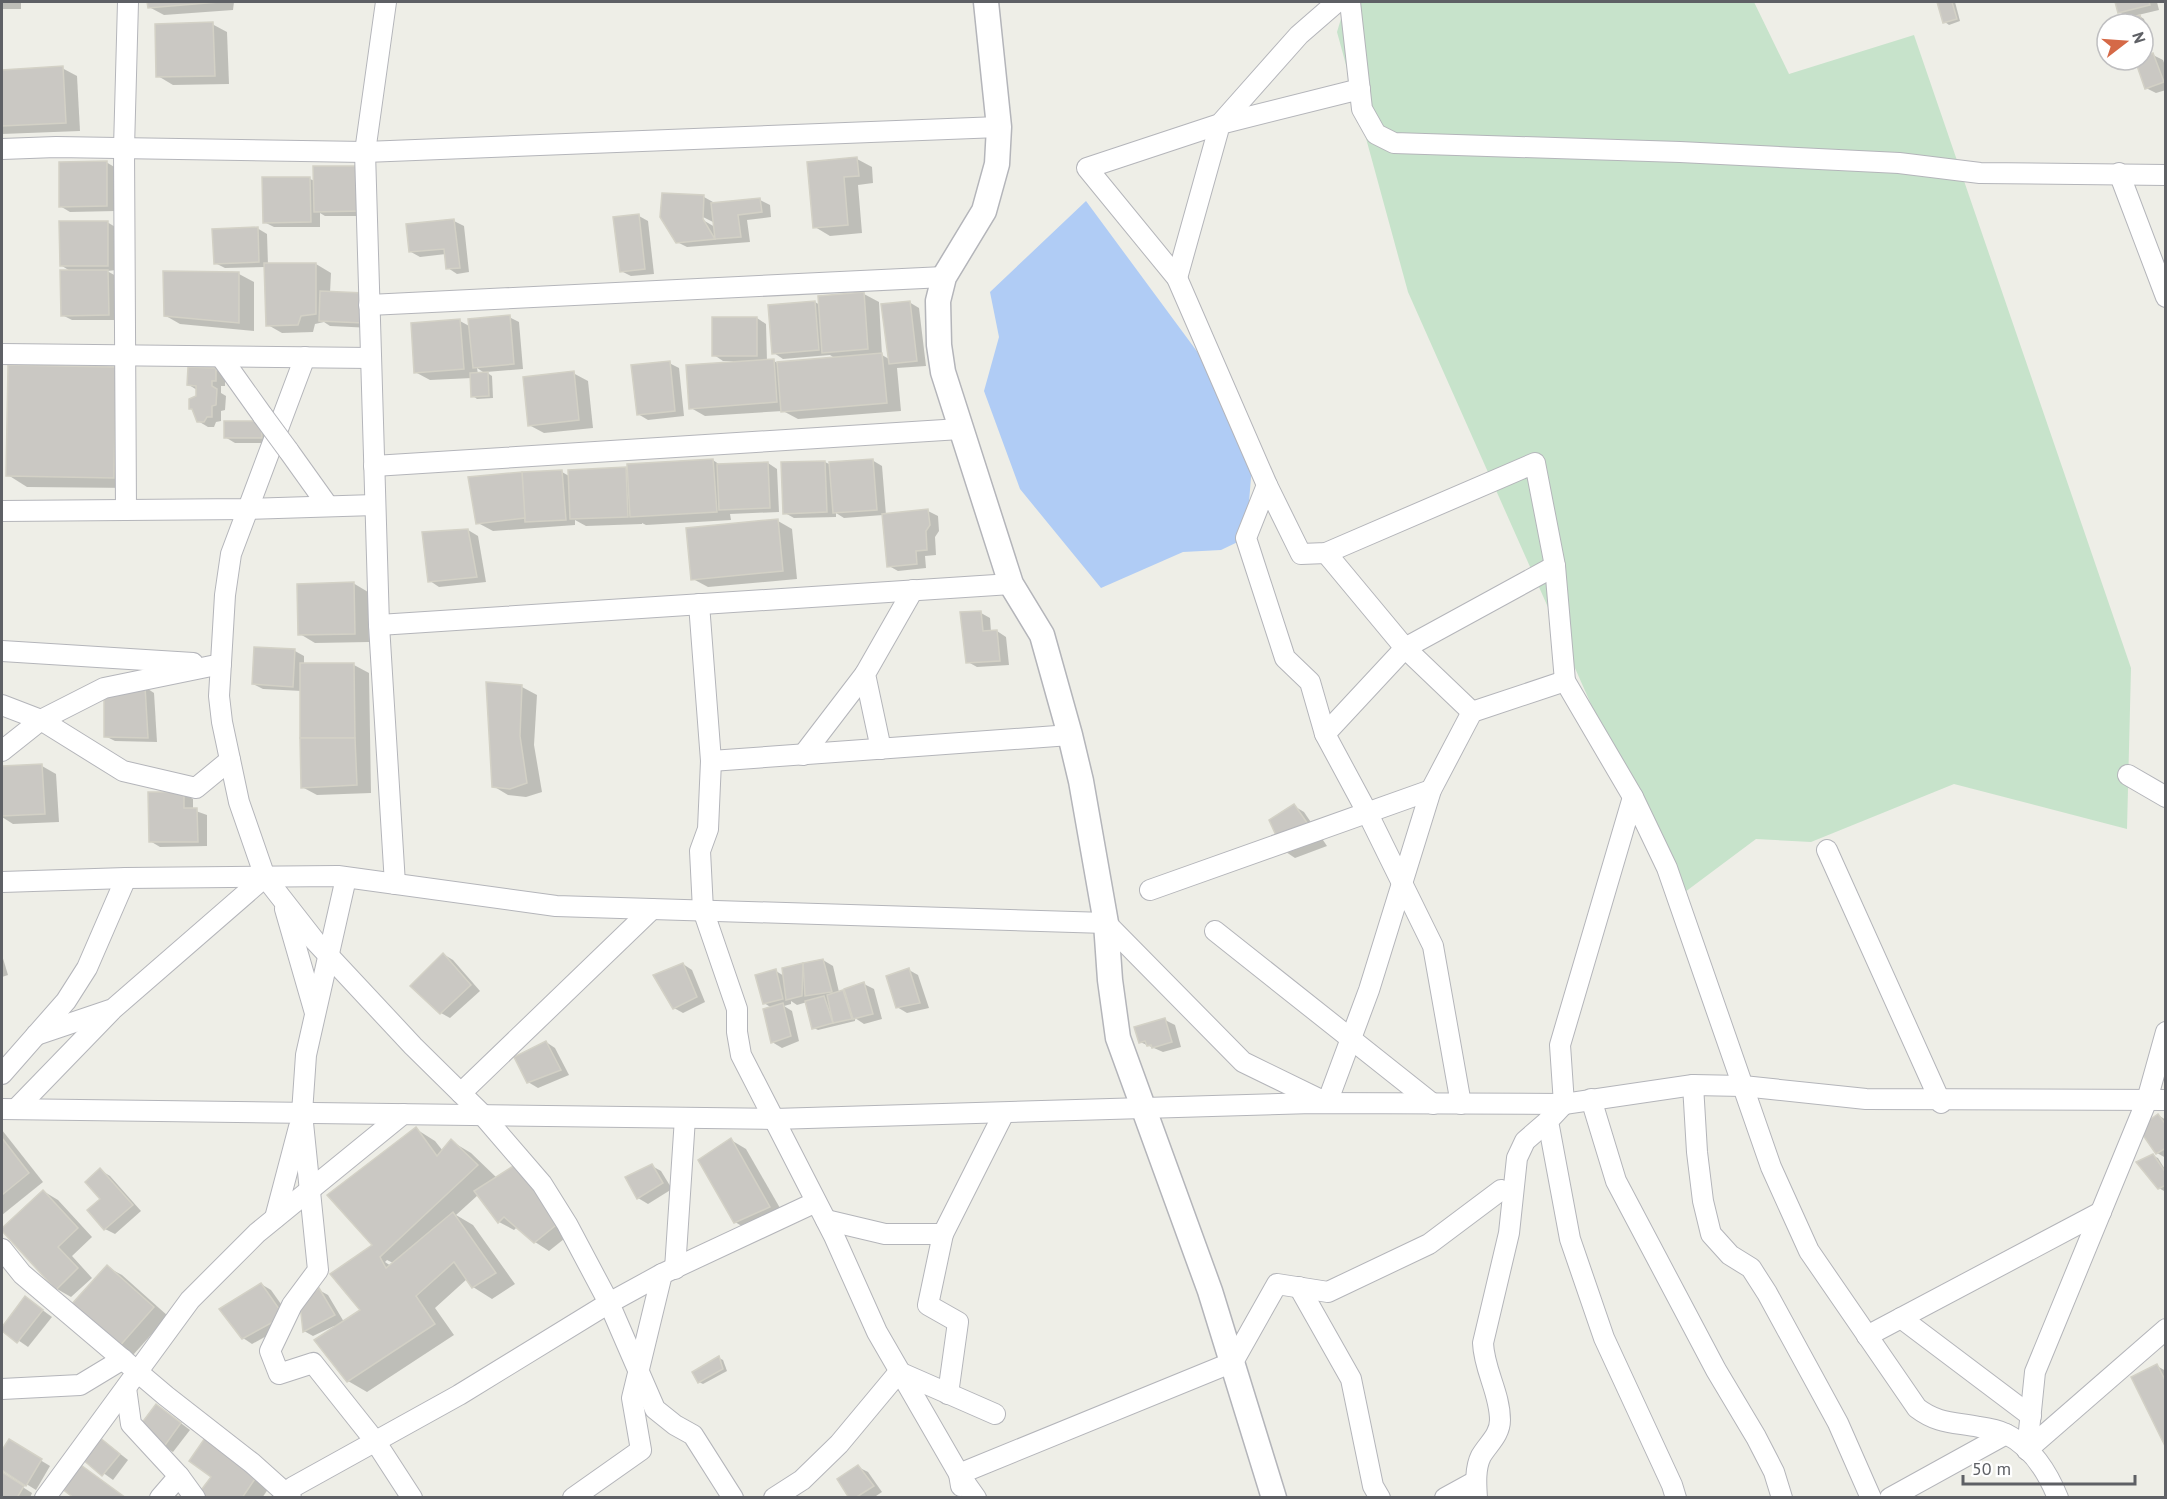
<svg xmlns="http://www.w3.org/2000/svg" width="2167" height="1499" font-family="'PT Sans',sans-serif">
	<rect width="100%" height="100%" fill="#eeeee7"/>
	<path fill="#c7e3cb" d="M1346,2H1754L1789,74L1914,35L2131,668L2127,829L1954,784L1811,842L1756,839L1677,898L1408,292L1337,32Z"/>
	<path fill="#b0ccf5" d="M1086,201L1224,388L1253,454L1246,538L1221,550L1183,552L1101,588L1020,489L984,391L999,337L990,292Z"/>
	<g fill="#0003" fill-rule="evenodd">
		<rect x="2" y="2" width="19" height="7"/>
		<path d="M149,2H234L233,10L164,15L149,7Z"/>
		<path d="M1939,2H1955L1960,21L1949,25L1945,22Z"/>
		<path d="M2117,2H2157L2159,10L2138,15L2144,19L2151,48L2143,50V24H2128L2131,19L2119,12Z"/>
		<path d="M212,24L227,32L229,84L173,85L158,76Z"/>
		<path d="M2153,55L2163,60L2166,68V90L2156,93L2146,88L2143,60V58Z"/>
		<path d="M62,68L77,76L80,131L2,134V71Z"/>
		<path d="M857,159L872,167L873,183L858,185L862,233L830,236L815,227L809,163Z"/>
		<path d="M106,162L116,168V211L70,212L60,206Z"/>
		<path d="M310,179L315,181L371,216H325L320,213V227H274L264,222Z"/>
		<path d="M704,197L713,202V204L760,200L770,205L771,217L747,220L750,242L687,247L677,242ZM697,214L715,223V227L696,216Z"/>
		<path d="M639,216L648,221L654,274L631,276L621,271Z"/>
		<path d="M454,221L464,226L469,272L457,274L448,268L446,254L420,257L411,252Z"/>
		<path d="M107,222L117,228V270L107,271L118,277V320H72L62,315L72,272L62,266Z"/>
		<path d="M257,228L267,234L268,265L316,264L331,273L330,293L372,328L330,326L324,322L315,324L313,332L282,333L268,325L266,267L225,268L215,263Z"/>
		<path d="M239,274L254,282V331L180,324L166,316Z"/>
		<path d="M864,294L879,302L882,355L889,359L909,302L919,308L926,366L897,368L901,411L798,419L783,411L705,416L691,408L733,363V361H723L714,355L757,318L766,324L767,361H774L779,364L836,359L830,355L783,359L774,353L815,302L820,305Z"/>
		<path d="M509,317L519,322L523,369L486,372L492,376L493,398L477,399L473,396L472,378L430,380L415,372L460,321L471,327ZM477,368L486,374H478Z"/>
		<path d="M669,363L679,368L684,416L648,420L638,414Z"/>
		<path d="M115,369L133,488L27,487L8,475Z"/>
		<path d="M216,370L225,375V386H221V393L226,396L225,410L221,411V421L216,422L214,427H208L198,421L194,411L190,408L197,397V390L189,385Z"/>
		<path d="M573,373L588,381L593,428L544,433L529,425Z"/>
		<path d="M261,422L271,443H235L225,437Z"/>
		<path d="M713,460L720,465L768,463L777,469L779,512L730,514L731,520L646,525L642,523V524L586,526L575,520V525L493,531L478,523L522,474L562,472L569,476Z"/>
		<path d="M872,460L882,466L886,515L928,511L938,516L939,531L935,537L936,555L925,556L926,568L898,571L889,566L883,515L844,518L836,513V517L794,518L785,513L825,462L831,465Z"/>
		<path d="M778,521L792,529L797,579L708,587L693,579Z"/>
		<path d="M468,530L478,536L486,582L439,587L430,581Z"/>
		<path d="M353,583L368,592L369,642L315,643L300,634Z"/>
		<path d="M981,613L990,618L991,632L997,631L1006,637L1009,665L977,667L968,662Z"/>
		<path d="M295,651L304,656V665H354L369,673L371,793L317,795L302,787V691L263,689L253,684Z"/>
		<path d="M488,684L522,687L537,695L534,745L542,792L526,797L508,795L493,786Z"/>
		<path d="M145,687L154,693L157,742L115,741L105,736Z"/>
		<path d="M42,766L56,774L59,822L13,824L2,817V768Z"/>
		<path d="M184,794L193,799V810L207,815V846L160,847L150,841Z"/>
		<path d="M1294,806L1304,812L1327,846L1295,858L1286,852Z"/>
		<path d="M443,954L453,960L480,991L450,1018L441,1013Z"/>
		<path d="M2,955L8,975L2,977Z"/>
		<path d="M823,960L833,966L839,992L843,991L847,994L864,984L874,989L882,1019L864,1024L855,1018V1021L818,1030L814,1028L807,1002L797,1005L791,1001V1004L784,1006L792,1011L799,1041L782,1048L772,1042V1008L764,1003L776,971L784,976L783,970Z"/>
		<path d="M683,964L692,970L705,1002L683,1013L674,1008Z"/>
		<path d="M909,970L918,975L929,1008L907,1013L897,1007Z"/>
		<path d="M1165,1020L1175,1025L1181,1047L1163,1052L1140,1042Z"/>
		<path d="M546,1042L555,1048L569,1075L538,1088L528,1082Z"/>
		<path d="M2158,1115L2166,1120V1158L2157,1153L2140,1129Z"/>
		<path d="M416,1129L435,1141L443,1151L451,1141L471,1153L497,1178L574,1231L549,1251L535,1242L517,1227L514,1230L499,1222L478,1195L456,1215L473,1225L515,1284L492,1299L473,1287L467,1279L435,1308L454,1335L367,1392L348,1381L334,1326L313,1336L304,1331L319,1290L328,1295L344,1322L363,1310L375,1245ZM387,1260L393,1263L391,1266L385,1262Z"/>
		<path d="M2,1130L43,1182L2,1215Z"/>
		<path d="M731,1140L746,1149L784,1215L750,1231L735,1222Z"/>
		<path d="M2153,1156L2158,1158L2166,1171V1189L2164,1191L2159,1188Z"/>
		<path d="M652,1166L661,1171L672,1189L648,1204L638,1198Z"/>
		<path d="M100,1170L110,1176L141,1211L115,1234L105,1229L89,1210L103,1199Z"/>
		<path d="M43,1191L58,1200L92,1237L72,1256L92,1278L71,1297L57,1289Z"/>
		<path d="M107,1267L122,1275L168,1316L133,1355L118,1347Z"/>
		<path d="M261,1284L271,1290L293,1321L252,1344L243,1338Z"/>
		<path d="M26,1298L52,1317L28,1347L2,1329Z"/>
		<path d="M719,1358L723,1360L727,1371L703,1384L699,1382Z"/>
		<path d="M2157,1366L2166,1371V1445Z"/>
		<path d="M166,1412L190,1430L173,1452L163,1446Z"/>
		<path d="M9,1441L50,1466L36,1490L2,1469V1453Z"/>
		<path d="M109,1445L128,1460L113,1480L84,1459Z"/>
		<path d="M191,1461L273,1482L262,1498H208L213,1477Z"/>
		<path d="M858,1467L868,1472L882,1492L873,1498H851Z"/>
		<path d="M2,1474L32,1493L30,1498H2Z"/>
	</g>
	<g fill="#cac8c3" stroke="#d3d1c6" stroke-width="1.5">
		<path d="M147,2H219L148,8Z"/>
		<path d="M1937,2H1952L1957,19L1943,23Z"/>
		<path d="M2115,2H2149L2150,5L2118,13Z"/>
		<path d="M2140,15L2142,24H2126L2125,19Z"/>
		<path d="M213,22L215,76L156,77L155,24Z"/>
		<path d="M2153,53L2164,82L2145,89L2135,60H2143V57Z"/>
		<path d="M63,66L66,123L2,126V70Z"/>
		<path d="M857,157L859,176L844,177L848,225L813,228L807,162Z"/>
		<path d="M107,161V206L59,207V162Z"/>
		<path d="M313,166H362V211L314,212Z"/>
		<path d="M262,177H310L311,222L263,223Z"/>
		<path d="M662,193L704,195L703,219L715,239L676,243L660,217Z"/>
		<path d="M760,198L762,212L738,215L741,237L715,239L711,203Z"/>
		<path d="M639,214L645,269L620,272L613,217Z"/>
		<path d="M454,219L460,268L446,269L444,249L409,252L406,224Z"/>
		<path d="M59,221H108V266H60Z"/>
		<path d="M258,227L259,262L214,264L212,229Z"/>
		<path d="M264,263H316V314L301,316L298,325L266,326Z"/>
		<path d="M60,270H108L109,315L61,316Z"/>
		<path d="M163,271L239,272V323L164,316Z"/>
		<path d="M320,291L364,293L363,323L319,321Z"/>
		<path d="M864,292L868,349L822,353L818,296Z"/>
		<path d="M815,301L819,350L772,354L768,305Z"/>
		<path d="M910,301L917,361L889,364L881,304Z"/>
		<path d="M510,315L514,364L473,368L468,319Z"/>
		<rect x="712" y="317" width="45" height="39"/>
		<path d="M460,319L464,369L414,373L411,323Z"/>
		<path d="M882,353L887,403L781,412L777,362Z"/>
		<path d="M774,359L777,402L689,409L686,365Z"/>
		<path d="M670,361L675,411L637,415L631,365Z"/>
		<path d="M8,365L116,367L114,478L6,476Z"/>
		<path d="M188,367L216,368V381H212V386L217,389L216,405L212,406V417H207L204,422H197L192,409H189V399L196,396V386L187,385Z"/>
		<path d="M574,371L579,420L528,426L523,377Z"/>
		<path d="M488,372L489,396L471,397L470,373Z"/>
		<path d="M224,421H261L262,438H224Z"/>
		<path d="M713,459L717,512L630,517L627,464Z"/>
		<path d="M873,459L877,510L833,513L829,462Z"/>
		<path d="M825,461L827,512L783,514L781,462Z"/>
		<path d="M768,462L770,508L719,510L717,464Z"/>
		<path d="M626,467L628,517L570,519L568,470Z"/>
		<path d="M562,470L566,520L525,522L522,472Z"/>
		<path d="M522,472L525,518L476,524L468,477Z"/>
		<path d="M928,509L930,525L926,531L927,550L916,551L917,564L887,567L882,514Z"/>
		<path d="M778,519L783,571L691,580L686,528Z"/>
		<path d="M468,529L477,577L428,582L422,532Z"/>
		<path d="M354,582L355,634L298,635L297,584Z"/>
		<path d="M981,611L983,631L997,630L1000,661L966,663L960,612Z"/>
		<path d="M254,647L295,649L293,687L252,684Z"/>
		<path d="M300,663H354L355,738H300Z"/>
		<path d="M486,682L522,685L520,736L527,783L510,789L492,787Z"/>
		<path d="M145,686L148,738L104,737V688Z"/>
		<path d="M300,738H355L357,785L301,788Z"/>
		<path d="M42,764L45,814L2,816V766Z"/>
		<path d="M148,792H184V808H197L198,842H149Z"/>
		<path d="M1294,804L1319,840L1284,853L1269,820Z"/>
		<path d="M443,953L471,985L440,1014L410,986Z"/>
		<path d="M823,959L832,992L805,996L803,963Z"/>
		<path d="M683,963L697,997L673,1009L653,975Z"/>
		<path d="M803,963L802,996L786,1000L782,968Z"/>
		<path d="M909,968L920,1003L896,1008L886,976Z"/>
		<path d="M776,969L783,999L763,1004L755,975Z"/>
		<path d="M864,982L873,1014L853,1019L844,989Z"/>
		<path d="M843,990L852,1019L833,1023L827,995Z"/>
		<path d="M824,996L833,1023L812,1029L805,1001Z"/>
		<path d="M783,1003L791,1036L771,1043L763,1009Z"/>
		<path d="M1165,1018L1172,1042L1152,1048L1151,1045L1147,1046L1145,1041L1139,1043L1134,1027Z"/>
		<path d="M546,1041L561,1070L527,1083L514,1057Z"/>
		<path d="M2158,1114L2166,1125V1148L2156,1154L2138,1128Z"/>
		<path d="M416,1127L437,1156L451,1139L478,1165L380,1257L386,1268L453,1212L496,1273L472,1288L454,1262L416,1296L435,1324L347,1382L314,1340L360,1310L330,1274L372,1245L327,1195Z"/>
		<path d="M2,1138L29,1173L2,1195Z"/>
		<path d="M731,1138L770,1207L734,1223L698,1160Z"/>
		<path d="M2153,1154L2166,1173V1185L2158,1189L2136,1162Z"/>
		<path d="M652,1164L663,1183L637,1199L625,1177Z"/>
		<path d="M515,1165L560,1222L534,1243L504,1217L498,1223L474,1191Z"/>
		<path d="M100,1168L133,1205L104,1230L87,1210L100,1199L85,1182Z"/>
		<path d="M43,1190L78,1228L58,1247L78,1268L56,1290L2,1231V1228Z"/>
		<path d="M107,1265L154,1307L118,1348L70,1306Z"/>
		<path d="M261,1283L284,1316L242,1339L219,1309Z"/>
		<path d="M319,1288L335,1315L303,1332L300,1304Z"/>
		<path d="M25,1296L43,1310L17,1343L2,1331V1327Z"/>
		<path d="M719,1356L723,1369L698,1383L692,1372Z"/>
		<path d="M2157,1364L2166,1382V1448L2131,1377Z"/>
		<path d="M156,1404L181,1423L163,1448L138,1428Z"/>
		<path d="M207,1435L259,1473L242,1498H205L199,1493L211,1477L189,1461Z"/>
		<path d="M99,1437L120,1454L102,1476L82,1459Z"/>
		<path d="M9,1439L42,1459L26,1486L2,1470V1450Z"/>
		<path d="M74,1460L126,1498H74L57,1485Z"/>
		<path d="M858,1465L874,1486L855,1498H849L837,1479Z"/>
		<path d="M2,1472L24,1486L17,1498H2Z"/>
	</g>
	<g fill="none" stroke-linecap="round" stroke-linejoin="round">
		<g stroke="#b4b5ba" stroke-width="22">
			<g id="minor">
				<path d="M386,2L365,152L379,625L395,884"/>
				<path d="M1350,2L1362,109L1376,134L1394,143L1680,152L1899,163L1980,173L2166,175"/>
				<path d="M2,149L56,147L365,152L999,127"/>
				<path d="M2119,173L2166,297"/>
				<path d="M1177,278L1220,124L1360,89"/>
				<path d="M369,305L944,277"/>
				<path d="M2,354L371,358"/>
				<path d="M221,357L263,416"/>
				<path d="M305,357L231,554L225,595L219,696L222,722L239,802L265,877L315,941L413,1046L480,1112L542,1184L567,1224L609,1303L655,1409L675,1425L693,1435L733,1498"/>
				<path d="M288,450L328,506"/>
				<path d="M374,466L960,429"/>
				<path d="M1267,485L1177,278L1087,168L1220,124L1299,35L1337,2"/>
				<path d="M126,510L124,148L128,2"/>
				<path d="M2,511L248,509L375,505"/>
				<path d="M1326,553L1405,648L1472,712"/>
				<path d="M699,604L711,761L708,829L700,851L703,910L737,1009V1032L741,1055L834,1236L877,1332L959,1474L976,1498"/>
				<path d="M379,625L1011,584"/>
				<path d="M2,651L193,663"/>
				<path d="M2,705L41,720L123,771L196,788L230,760"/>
				<path d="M1325,734L1310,682L1285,658L1246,538L1267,485L1301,554L1326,553L1535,463L1555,566L1565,681L1633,797"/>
				<path d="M881,749L865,674L913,590"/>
				<path d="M2,751L41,720L104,688L221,664"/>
				<path d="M803,755L865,674"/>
				<path d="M711,761L1070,735"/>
				<path d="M2128,775L2166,797"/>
				<path d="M1827,850L1941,1103"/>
				<path d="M346,878L306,1055L302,1113L318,1270L292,1305L270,1351L279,1374L313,1363L375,1441L412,1498"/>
				<path d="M2,882L126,878L338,876L556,906L1106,923L1243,1062L1327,1103L1369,990L1431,790L1472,712L1565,681"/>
				<path d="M1150,890L1431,790"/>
				<path d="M285,909L315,1013"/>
				<path d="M1215,931L1433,1104"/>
				<path d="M36,1035L113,1009L265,877"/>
				<path d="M2,1074L66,1001L87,968L126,878"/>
				<path d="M1693,1085L1697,1152L1703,1201L1711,1234L1730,1255L1751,1268L1767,1293L1838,1423L1871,1498"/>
				<path d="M461,1093L652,909"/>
				<path d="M1591,1099L1616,1181L1716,1370L1756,1437L1774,1472L1782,1498"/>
				<path d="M1461,1104L1433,946L1367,812L1325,734L1405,648L1555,566"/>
				<path d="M2,1109L774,1119L1313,1103L1564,1104L1693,1085L1743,1086L1866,1099L2166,1100"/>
				<path d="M16,1109L111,1011"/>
				<path d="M275,1218L299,1127"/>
				<path d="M826,1220L885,1234H943L1004,1113"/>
				<path d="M943,1234L928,1305L958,1322L948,1394"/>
				<path d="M2,1249L22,1274L166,1396L252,1463L291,1498"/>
				<path d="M675,1269L685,1118"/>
				<path d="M1299,1287L1351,1379L1373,1486L1380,1498"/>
				<path d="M1901,1318L2031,1416"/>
				<path d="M1867,1336L2101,1212"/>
				<path d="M126,1388L131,1424L179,1476L195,1498"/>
				<path d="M2,1389L80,1385L123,1359"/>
				<path d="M2027,1450L2035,1372L2147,1100L2166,1032"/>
				<path d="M2027,1450L2166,1329"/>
				<path d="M961,1486L959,1474L1233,1362L1277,1284L1328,1292L1429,1244L1501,1190"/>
				<path d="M45,1498L190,1300L257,1233L403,1114"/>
				<path d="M160,1498L179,1476"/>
				<path d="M286,1498L293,1487L459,1395L609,1303L662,1274L816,1202"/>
				<path d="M573,1498L641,1450L632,1398L662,1274"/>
				<path d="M774,1498L802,1480L839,1444L899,1372L995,1414"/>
				<path d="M1445,1498L1476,1481"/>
				<path d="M1477,1498C1476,1484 1475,1468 1481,1456C1488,1444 1500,1435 1500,1420C1500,1393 1484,1370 1483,1343L1509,1233L1517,1158L1525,1141L1548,1121"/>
				<path d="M1676,1498L1672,1485L1604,1338L1570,1239L1548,1121L1564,1104L1560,1045L1633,797L1667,868L1771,1167L1809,1251L1917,1408C1938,1424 1954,1422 1979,1427C1987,1428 1998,1430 2006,1434C2031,1446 2048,1473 2058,1498"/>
				<path d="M1890,1498L2006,1434"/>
			</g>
		</g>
		<g stroke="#b4b5ba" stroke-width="27">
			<path id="tertiary" d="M986,2L999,127L997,164L984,211L944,277L938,301L939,345L943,372L1011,584L1042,635L1070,735L1081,781L1106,923L1110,980L1118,1038L1210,1291L1274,1498"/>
		</g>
		<use href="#minor" stroke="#fff" stroke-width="20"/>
		<use href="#tertiary" stroke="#fff" stroke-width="24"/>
		<g stroke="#b4b5ba" stroke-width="22" stroke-linecap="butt">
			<path id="minor-bridge" d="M263,416L288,450"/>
		</g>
		<use href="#minor-bridge" stroke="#fff" stroke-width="20"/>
	</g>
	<rect width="2167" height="1499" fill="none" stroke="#5e6065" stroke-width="6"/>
	<g transform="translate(2125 42) rotate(73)"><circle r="28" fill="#ffffff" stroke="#bfbfc1" stroke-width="1.5"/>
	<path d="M0-4.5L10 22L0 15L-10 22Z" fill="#d56947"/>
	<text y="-9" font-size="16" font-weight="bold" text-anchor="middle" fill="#5e6065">N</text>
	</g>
	<path d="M1963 1475v9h172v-9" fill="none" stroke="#5e6065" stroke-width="3"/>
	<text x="1972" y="1475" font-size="18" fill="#5e6065" stroke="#ffffff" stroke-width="4.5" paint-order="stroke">50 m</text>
</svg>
